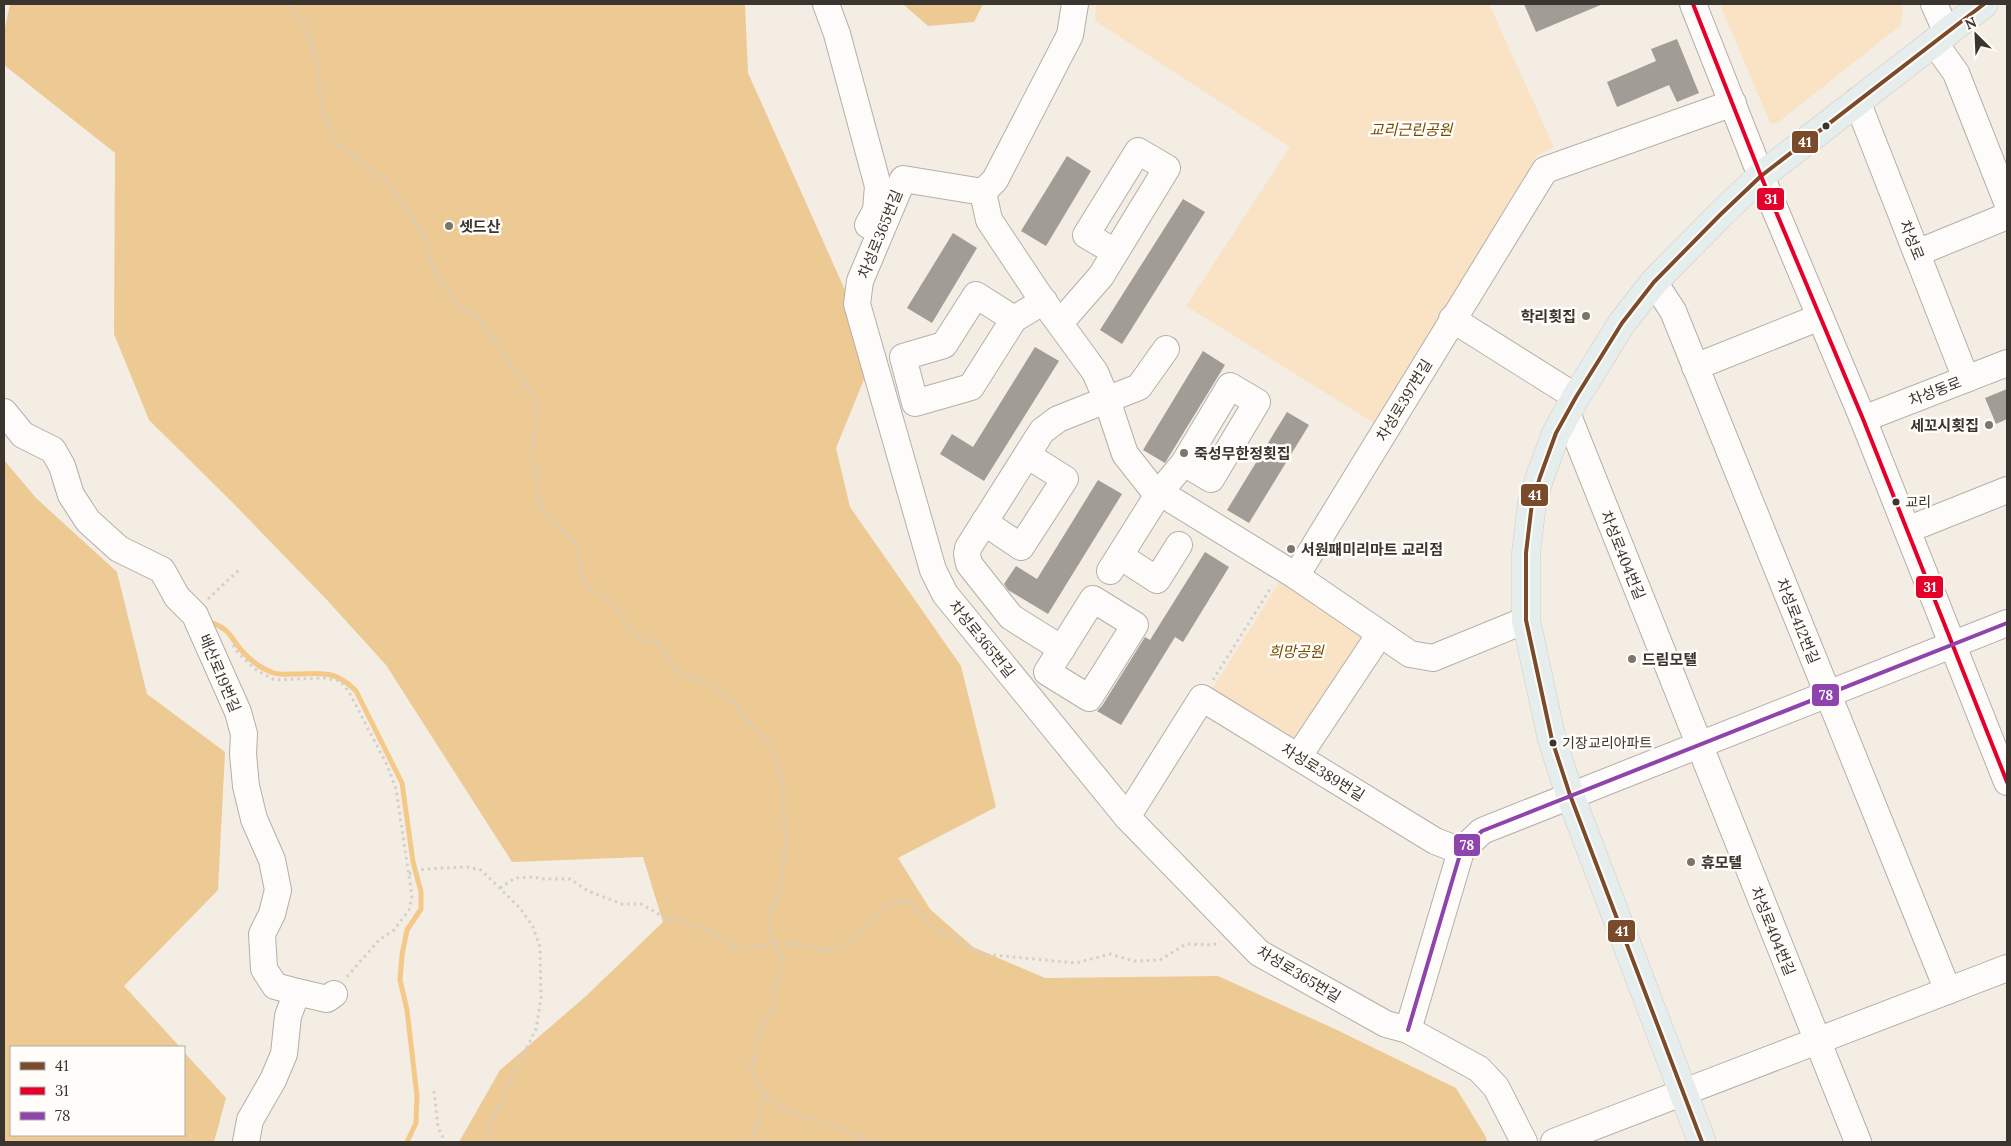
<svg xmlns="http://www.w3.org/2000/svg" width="2011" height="1146" font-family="Lora,'Noto Sans KR',serif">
	<rect width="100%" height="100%" fill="#f4ede3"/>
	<g fill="#f9e3c4">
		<path d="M1096,4H1489L1554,147L1538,155L1377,425L1186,306L1290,147L1095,21Z"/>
		<path d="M1720,4H1903L1901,25L1776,124L1770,123Z"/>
		<path d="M1281,579L1367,636L1296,740H1288L1209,694Z"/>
	</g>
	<g fill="#edca94">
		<path d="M10,4H745L748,73L874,355L836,448L850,507L961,666L996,807L898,858L930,909L973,947L1045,978L1218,976L1337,1030L1456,1088L1486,1137L1487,1142H459L500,1070L585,997L663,922L643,857L512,862L386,665L327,600L232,502L149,420L114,334L115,153L4,65V32Z"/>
		<path d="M903,4H983L974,22L928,26Z"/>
		<path d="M4,460L36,498L117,572L147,694L225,752L218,890L124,986L180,1047H11V1135H184V1052L226,1098L214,1142H4Z"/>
	</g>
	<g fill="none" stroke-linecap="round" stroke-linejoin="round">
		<path stroke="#f4c886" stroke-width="5" d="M209,622C231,629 229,636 242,651C250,660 262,669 274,673C280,675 286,674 293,674C322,674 334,669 356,691L402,783L413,862L421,892V909L407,930L402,955L400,980L407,1010L417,1096L416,1123L407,1142"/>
	</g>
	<g fill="#a19c95">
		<path d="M1524,4H1603L1536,32Z"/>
		<path d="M1677,39L1699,93L1677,102L1669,85L1617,107L1607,82L1656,61L1651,49Z"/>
		<path d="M1067,156L1091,171L1046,246L1021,231Z"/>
		<path d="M1183,199L1205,212L1122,344L1100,330Z"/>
		<path d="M953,233L977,248L932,323L907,308Z"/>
		<path d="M1035,347L1059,361L984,481L940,454L952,434L973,447Z"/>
		<path d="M1203,351L1225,365L1165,463L1143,450Z"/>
		<path d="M2007,389V419L1996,424L1985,398Z"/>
		<path d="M1287,412L1309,425L1249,523L1227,510Z"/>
		<path d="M1098,480L1122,494L1048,614L1008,590L1004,584L1016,566L1037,579Z"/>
		<path d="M1205,552L1229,567L1183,642L1175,637L1121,725L1097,711L1102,706L1145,637L1150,640Z"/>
	</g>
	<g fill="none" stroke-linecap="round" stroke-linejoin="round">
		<g stroke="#b4afa8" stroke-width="28">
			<g id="minor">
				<path d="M826,4L837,34L878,186L876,210L868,225"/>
				<path d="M1693,4L1761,176L1863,419L2007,782"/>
				<path d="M1934,4L1947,33"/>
				<path d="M1934,42L1956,73L2007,202"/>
				<path d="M1857,101L1966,379"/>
				<path d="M983,192L903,179L860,281L857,304L933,570L945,594L954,605L1127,817L1259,953L1386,1024L1408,1030L1479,1069L1496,1087L1524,1142"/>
				<path d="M983,192L989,220L1041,298L1095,372L1107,400L1125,454L1151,487L1296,576L1410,654L1433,658L1526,620"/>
				<path d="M983,192L995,180L1070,35L1075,4"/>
				<path d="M1917,253L2007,216"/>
				<path d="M1654,282L1673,311L1948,991"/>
				<path d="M1014,319L976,295L944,345L903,357L915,403L971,387L1014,319L1044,301"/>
				<path d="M1452,319L1576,397"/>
				<path d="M1060,323L1101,276L1167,168L1138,151L1086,235L1115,252"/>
				<path d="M1695,367L1820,317"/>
				<path d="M4,412L23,435L53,450L62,466L71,495L88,521L119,549L162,570L177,597L195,615L198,622L238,712L244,734L243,754L246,786L254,819L272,860L278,890L272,914L262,934L264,969L275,986L297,992L288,1016L284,1054L273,1080L250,1120L246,1142"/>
				<path d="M1567,413L1858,1142"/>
				<path d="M1863,419L2007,363"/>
				<path d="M984,522L1021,547L1065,479L1027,455"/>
				<path d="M1907,530L2007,490"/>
				<path d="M1120,556L1157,580L1179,545"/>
				<path d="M1110,571L1159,493L1184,463L1230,386L1257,402L1211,479L1184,463"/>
				<path d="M1296,576L1545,170L1733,103"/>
				<path d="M1093,599L1135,625L1089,698L1047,672Z"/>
				<path d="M1062,649L1011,617L969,564L967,554L968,548L1042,431L1058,419L1139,387L1166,349"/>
				<path d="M1298,757L1380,634"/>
				<path d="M1127,817L1202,698L1435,841L1461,851"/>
				<path d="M297,992L327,999L334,994"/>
				<path d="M1408,1030L1461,851L1482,831L2007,623"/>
				<path d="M1554,1142L2007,968"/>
			</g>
		</g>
		<g stroke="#d0ccc7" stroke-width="29">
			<path id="major" d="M1702,1142L1570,795L1552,740L1526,620V553L1532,503L1540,477L1556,433L1576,397L1622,323L1654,282L1720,215L1761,176L1984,4"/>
		</g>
		<g stroke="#d2d0cd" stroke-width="3" stroke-dasharray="2.5 4" stroke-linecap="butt">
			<path d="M290,4L307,31L317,64L322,111L338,145L391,185L422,233L434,272L457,303L484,323L501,351L538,401L532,450L541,508L576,544L584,584L610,601L639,639L657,642L679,672L717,687L770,743L779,768L784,794L783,809L786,841L780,892L769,916L773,944L783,961L774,987L773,1010L761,1027L751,1072C754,1078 758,1086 763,1092C787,1118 842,1126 874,1142"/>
			<path d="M208,599L241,568"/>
			<path d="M233,645L238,653L255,669L274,680L324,678L340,681L349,692L387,765L396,789L412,896L409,910L394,930L379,940L346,978"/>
			<path d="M1213,680L1272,586"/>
			<path d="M409,874L424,869L467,867L481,870L520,908L533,927L540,947L541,999L536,1029L511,1079L488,1130L490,1142"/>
			<path d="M500,888L515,878L534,877L543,879H570L588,891L622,904H641L669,920L675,918L717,935L737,948L773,944H802L823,951L844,946L866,929L884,907L905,899L937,929L982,954L1076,963L1110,954L1134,961L1160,960L1186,944L1213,945L1220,942"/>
			<path d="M434,1091L438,1127L445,1142"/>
			<path d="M752,1142L766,1095"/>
		</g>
		<use href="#minor" stroke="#fdfcfb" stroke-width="26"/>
		<use href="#major" stroke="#e6eded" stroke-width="28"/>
		<g stroke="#fffcf9" stroke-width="8">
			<path id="bus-1" d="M1702,1142L1570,795L1552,740L1526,620V553L1532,503L1540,477L1556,433L1576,397L1622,323L1654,282L1720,215L1761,176L1984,4"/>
		</g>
		<g stroke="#fffcf9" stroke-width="8">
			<path id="bus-2" d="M1693,4L1761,176L1863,419L2007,782"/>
		</g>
		<g stroke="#fffcf9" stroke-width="8">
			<path id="bus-3" d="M1408,1030L1461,851L1482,831L2007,623"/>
		</g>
		<use href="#bus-1" stroke="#7a4b2a" stroke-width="4"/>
		<use href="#bus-2" stroke="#e4002b" stroke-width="4"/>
		<use href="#bus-3" stroke="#8e44ad" stroke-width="4"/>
	</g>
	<g fill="#3a352f" stroke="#fffcf9" stroke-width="2">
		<circle cx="1826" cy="126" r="4.5"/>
		<circle cx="1896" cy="502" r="4.5"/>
		<circle cx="1553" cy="743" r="4.5"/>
	</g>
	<g fill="#7b756e" stroke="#fffcf9" stroke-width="2">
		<circle cx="449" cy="226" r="5"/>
		<circle cx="1586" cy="316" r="5"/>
		<circle cx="1989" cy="425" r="5"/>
		<circle cx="1184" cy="453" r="5"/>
		<circle cx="1291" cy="549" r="5"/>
		<circle cx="1632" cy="659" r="5"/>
		<circle cx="1691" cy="862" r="5"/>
	</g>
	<g text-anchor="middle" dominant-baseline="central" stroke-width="5" stroke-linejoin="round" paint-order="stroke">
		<g font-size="14" fill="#3a352f" stroke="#fffcf9" text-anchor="start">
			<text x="1905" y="502">교리</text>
			<text x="1562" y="743">기장교리아파트</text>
		</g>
		<g font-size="15" font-style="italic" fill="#734c01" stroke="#fffcf9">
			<text x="1411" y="129">교리근린공원</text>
			<text x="1296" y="651">희망공원</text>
		</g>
		<g font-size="15" font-weight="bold" fill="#3a352f" stroke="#fffcf9" text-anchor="start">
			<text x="459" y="226">셋드산</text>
			<text x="1576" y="316" text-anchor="end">학리횟집</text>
			<text x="1979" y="425" text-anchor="end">세꼬시횟집</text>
			<text x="1194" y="453">죽성무한정횟집</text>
			<text x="1301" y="549">서원패미리마트 교리점</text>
			<text x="1642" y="659">드림모텔</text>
			<text x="1701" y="862">휴모텔</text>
		</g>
		<g font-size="15" fill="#3a352f" stroke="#fffcf9">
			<text transform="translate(880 234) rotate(-68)">차성로365번길</text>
			<text transform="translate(1912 240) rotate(68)">차성로</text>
			<text transform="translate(1935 391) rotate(-21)">차성동로</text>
			<text transform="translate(1404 400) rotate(-59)">차성로397번길</text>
			<text transform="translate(1623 555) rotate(68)">차성로404번길</text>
			<text transform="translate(1798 621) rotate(68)">차성로412번길</text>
			<text transform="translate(982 639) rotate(51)">차성로365번길</text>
			<text transform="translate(220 673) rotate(67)">배산로19번길</text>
			<text transform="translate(1323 772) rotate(32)">차성로389번길</text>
			<text transform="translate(1773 931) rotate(68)">차성로404번길</text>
			<text transform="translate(1299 974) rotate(31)">차성로365번길</text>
		</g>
	</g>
	<g stroke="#fffcf9" stroke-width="2">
		<rect x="1791" y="130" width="28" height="24" rx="5" fill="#7a4b2a"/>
		<rect x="1756" y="187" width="29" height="24" rx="5" fill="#e4002b"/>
		<rect x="1520" y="483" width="29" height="24" rx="5" fill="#7a4b2a"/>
		<rect x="1915" y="575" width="29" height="24" rx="5" fill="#e4002b"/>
		<rect x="1811" y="683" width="29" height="24" rx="5" fill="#8e44ad"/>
		<rect x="1453" y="833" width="28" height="24" rx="5" fill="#8e44ad"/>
		<rect x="1607" y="919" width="29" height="24" rx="5" fill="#7a4b2a"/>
	</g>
	<g font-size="14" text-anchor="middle" font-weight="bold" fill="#fff">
		<text x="1805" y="147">41</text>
		<text x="1771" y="204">31</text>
		<text x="1535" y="500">41</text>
		<text x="1930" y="592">31</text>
		<text x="1826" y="700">78</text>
		<text x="1467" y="850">78</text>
		<text x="1622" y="936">41</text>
	</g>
	<rect width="2011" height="1146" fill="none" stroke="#3a352f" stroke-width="10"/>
	<rect x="10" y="1046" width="175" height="90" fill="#fffcf9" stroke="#b0aca8"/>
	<rect x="20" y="1062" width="25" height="8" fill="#7a4b2a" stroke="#b0aca8"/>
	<text x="55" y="1071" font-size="15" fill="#3a352f">41</text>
	<rect x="20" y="1087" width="25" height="8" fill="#e4002b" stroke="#b0aca8"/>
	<text x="55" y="1096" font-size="15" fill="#3a352f">31</text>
	<rect x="20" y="1112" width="25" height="8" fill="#8e44ad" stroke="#b0aca8"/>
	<text x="55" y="1121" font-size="15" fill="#3a352f">78</text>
	<g transform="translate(1976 35) rotate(336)" stroke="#fffcf9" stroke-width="4" paint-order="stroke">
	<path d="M0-4L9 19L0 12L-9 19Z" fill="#3a352f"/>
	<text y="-8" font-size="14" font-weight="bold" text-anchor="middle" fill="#3a352f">N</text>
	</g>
</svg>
